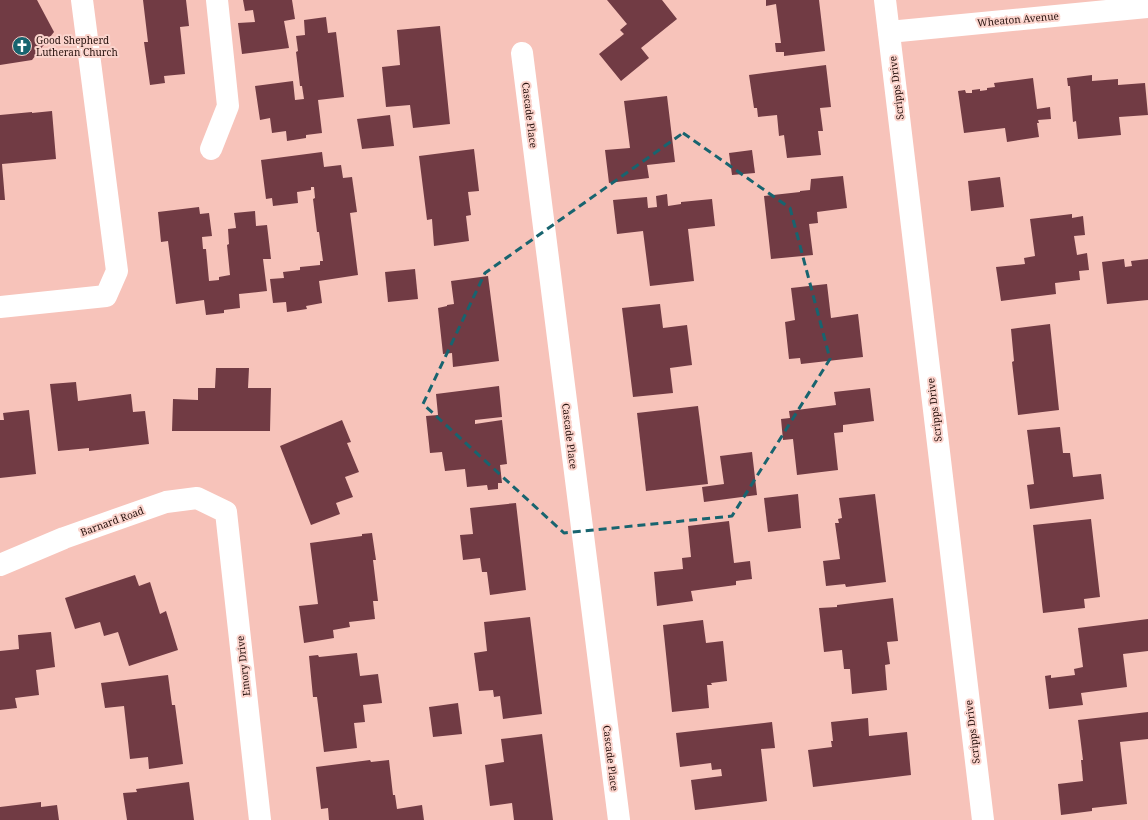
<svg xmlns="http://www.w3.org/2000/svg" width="1148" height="820" font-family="'Noto Serif',serif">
	<rect width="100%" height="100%" fill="#f7c3ba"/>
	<g fill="#713b44">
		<path d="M0,0H37L54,32L32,60L0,65Z"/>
		<path d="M143,0H186L189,26L180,27L185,74L164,76L165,83L150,85L144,42H148Z"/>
		<path d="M243,0H292L295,19L284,21L289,48L242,54L238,23L255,22L253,10L245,11Z"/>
		<path d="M607,0H662L677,19L641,48L649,58L621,81L599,54L624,34L620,30L627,24Z"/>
		<path d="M766,0H819L825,51L784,56V52H776L775,43H781L776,4L766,6Z"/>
		<path d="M326,17L328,33L336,32L344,97L318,100L322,133L306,135V138L287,141L286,131L272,133L270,118L260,120L255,86L293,81L295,100L304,99L302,86H300L296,52L298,51L296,36L305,35L304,20Z"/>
		<path d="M440,26L450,124L413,128L410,105L386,107L382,67L400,65L397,30Z"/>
		<path d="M826,65L831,107L820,108L823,131H818L821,155L787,158L784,135L779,136L777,115L758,117L757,108H754L749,75Z"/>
		<path d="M1092,75V81L1118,79V85L1145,83L1148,115L1119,117L1121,135L1078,139L1076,121L1073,122L1070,86H1068L1067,78Z"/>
		<path d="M1033,78L1037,109L1050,107L1051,119L1038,120L1039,123H1037L1039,137L1007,142L1005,128L964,133L958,91L965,90L966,93H972V90L980,89V91L987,90V88L995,87L994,83Z"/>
		<path d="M667,96L675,162L647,165L649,178L609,183L605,150L630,148L624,101Z"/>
		<path d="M52,111L56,159L2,164L5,200H0V115L32,112V113Z"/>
		<path d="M390,115L394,146L362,149L357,119Z"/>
		<path d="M474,149L479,191L468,192L471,215L466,216L469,241L434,246L432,219L427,220L419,156Z"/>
		<path d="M752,150L755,173L732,175L729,153Z"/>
		<path d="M322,152L324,167L341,165L343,178L352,177L357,212L350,213L358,275L319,281L322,303L306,306L307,309L287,312L286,302L273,303L270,279L284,278L283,272L300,270V267L320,265V261H323L319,232H317L313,199L315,198L314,187H311V190L297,192L298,203L273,206L272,198L266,199L261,160Z"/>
		<path d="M843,176L847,208L817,212L818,223L809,224L813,255L771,259L764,196L800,192V191L810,190L811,179Z"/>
		<path d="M1000,177L1004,207L971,211L968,181Z"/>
		<path d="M667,194L668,206L681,204V202L712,199L715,226L688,229L694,281L650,286L643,231L617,234L613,200L647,197L648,208L657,207L656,196Z"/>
		<path d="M199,207L200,214L209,213L212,236L202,237L203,249H206L209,281L219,280V277L230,275L227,245L229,244L228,229L236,228L234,213L255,211L256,226L267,225L271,259H263L267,291L239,294L240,308L224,310V313L206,315L204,300L176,304L168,241L161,242L158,212Z"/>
		<path d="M1072,214V218L1083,216L1085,235L1074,236L1077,255L1087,253L1089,270L1079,271L1080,280L1055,283L1056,294L1001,301L996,267L1025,264L1024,258L1035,256L1030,219Z"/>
		<path d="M1124,259L1125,267L1132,266L1131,261L1148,259V300L1107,304L1102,262Z"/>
		<path d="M415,269L418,299L388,302L385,272Z"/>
		<path d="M488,276L499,361L453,367L452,353L443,354L438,308L447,306V305L454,304L451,281Z"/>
		<path d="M827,284L831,318L858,314L863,357L801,364L800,358L789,359L785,322L795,320L791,288Z"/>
		<path d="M660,304L663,328L687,325L692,365L670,368L673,393L633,397L622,308Z"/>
		<path d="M1050,324L1059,410L1018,415L1012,362L1014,361L1011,329Z"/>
		<path d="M216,368H249L248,388H271L270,431H172L173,399L198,400V388H215Z"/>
		<path d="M76,382L78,401L131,394L133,412L145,411L149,444L89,451V448L58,451L50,384Z"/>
		<path d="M499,386L502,417L475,420V424L502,420L507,464L500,465L502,483H498V489L488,490L487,485L467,487L465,469L445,471L442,452L430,453L426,416L438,415L436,394Z"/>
		<path d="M870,388L874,421L843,425V432L834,433L838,470L797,475L793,439L783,440L781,419L790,418L789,411L836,405L834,392Z"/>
		<path d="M698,406L708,484L646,491L637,413Z"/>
		<path d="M29,410L36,474L0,478V420H4L3,413Z"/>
		<path d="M342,420L351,442L347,443L359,472L345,477L353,497L336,503L340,514L311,525L280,446Z"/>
		<path d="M1060,427L1063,453H1070L1073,477L1101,474L1104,499L1030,509L1027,485L1034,484L1027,430Z"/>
		<path d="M752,452L757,495L704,502L702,487L724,484L720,456Z"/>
		<path d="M798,494L801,528L768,532L764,498Z"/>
		<path d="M875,494L886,582L846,587L845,584L826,586L823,561L840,559L835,523H839L838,519L842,518L839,498Z"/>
		<path d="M516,503L526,590L490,595L487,572H482L480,558L463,560L460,535L473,534L470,508Z"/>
		<path d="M1091,519L1100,597L1084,599L1085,608L1043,613L1033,525Z"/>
		<path d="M729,521L734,563L750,561L752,579L736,581V585L691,591L693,601L657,606L654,572L683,569L682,558L691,557L688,526Z"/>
		<path d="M372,533L376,560H373L378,601H373L375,619L349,622L350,627L333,630L334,638L304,643L299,606L318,604L310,543L362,536V534Z"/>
		<path d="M135,575L139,586L150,582L160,614L166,611L178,650L129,666L118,632L104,636L100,622L75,629L65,598Z"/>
		<path d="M893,598L898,641L887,642L890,664L885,665L887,690L852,694L850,669H844L842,650L824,652L819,608L837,607V605Z"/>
		<path d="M530,617L542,714L503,719L500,696L494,697L493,690L479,691L474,653L487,651L484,622Z"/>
		<path d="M1148,619V651L1123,654L1127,687L1081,693L1083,705L1049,709L1045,676L1051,675V678L1075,675L1074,669L1083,667L1078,628Z"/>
		<path d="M703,620L706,643L723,641L727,681L711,683L712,685H707L709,708L672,712L663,625Z"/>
		<path d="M51,632L55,667L36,670L39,695L15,698L17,708L0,710V651L19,649L18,635Z"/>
		<path d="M357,653L360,676L378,674L382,703L363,705L365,722L354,723L357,748L324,752L317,697H313L309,656L318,655L319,657Z"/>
		<path d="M168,675L172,705H175L183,764L149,769L148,757L130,759L124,706L105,708L101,683Z"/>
		<path d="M458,703L462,734L433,737L429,707Z"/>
		<path d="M1148,712V739L1120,742L1127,804L1092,808V811L1061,815L1058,784L1083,781L1081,760H1083L1078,720Z"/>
		<path d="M868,718L869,736L907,732L911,775L813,787L808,750L832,747L831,741H833L831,722Z"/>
		<path d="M772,722L775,748L761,749L767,801L695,810L691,780L722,776L721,769L712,770L711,763L680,767L676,733Z"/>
		<path d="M542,734L553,820H514L512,803L490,806L485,765L504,762L501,739Z"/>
		<path d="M370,760L371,762L389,760L393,795H395L397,809L422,805L424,820H329L328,808L321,809L316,767Z"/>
		<path d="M189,782L194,820H127L123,793L137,792L136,789Z"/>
		<path d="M41,802V807L57,805L59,820H0V807Z"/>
	</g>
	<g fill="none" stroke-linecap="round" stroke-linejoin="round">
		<g stroke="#fff" stroke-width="22">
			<path d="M885,0L983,820"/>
			<path d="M889,32L1148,7"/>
			<path d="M522,53L619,820"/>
			<path d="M211,149L228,106L217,0"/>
			<path d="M0,307L106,296L117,271L82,0"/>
			<path d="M0,565L64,538L166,502L197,498L226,512L260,820"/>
		</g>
	</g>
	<path fill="none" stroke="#18646f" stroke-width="3" stroke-dasharray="8 5" stroke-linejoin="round" d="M683,133L790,208L830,359L732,516L564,533L423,404L485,273Z"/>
	<defs>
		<g id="church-disc" transform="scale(1)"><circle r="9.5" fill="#18646f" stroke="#fbd4cd"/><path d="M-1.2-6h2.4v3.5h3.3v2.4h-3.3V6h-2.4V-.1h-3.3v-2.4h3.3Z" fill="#fff"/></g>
	</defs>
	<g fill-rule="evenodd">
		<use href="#church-disc" x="22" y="46"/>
	</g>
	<g text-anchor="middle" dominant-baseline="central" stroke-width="4" stroke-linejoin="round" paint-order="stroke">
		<g font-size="10" fill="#27110d" stroke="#fbd4cd">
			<text transform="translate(1018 19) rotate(-5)">Wheaton Avenue</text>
			<text transform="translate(896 88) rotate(-97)">Scripps Drive</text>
			<text transform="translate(530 115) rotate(83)">Cascade Place</text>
			<text transform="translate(934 410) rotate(-97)">Scripps Drive</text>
			<text transform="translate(570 436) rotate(83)">Cascade Place</text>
			<text transform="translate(112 521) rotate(-20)">Barnard Road</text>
			<text transform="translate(243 666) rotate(-96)">Emory Drive</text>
			<text transform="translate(972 732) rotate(-97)">Scripps Drive</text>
			<text transform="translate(611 758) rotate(83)">Cascade Place</text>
		</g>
		<g font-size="10" fill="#27110d" stroke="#fbd4cd" text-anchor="start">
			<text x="36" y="40">Good Shepherd<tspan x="36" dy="12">Lutheran Church</tspan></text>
		</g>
	</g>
</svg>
